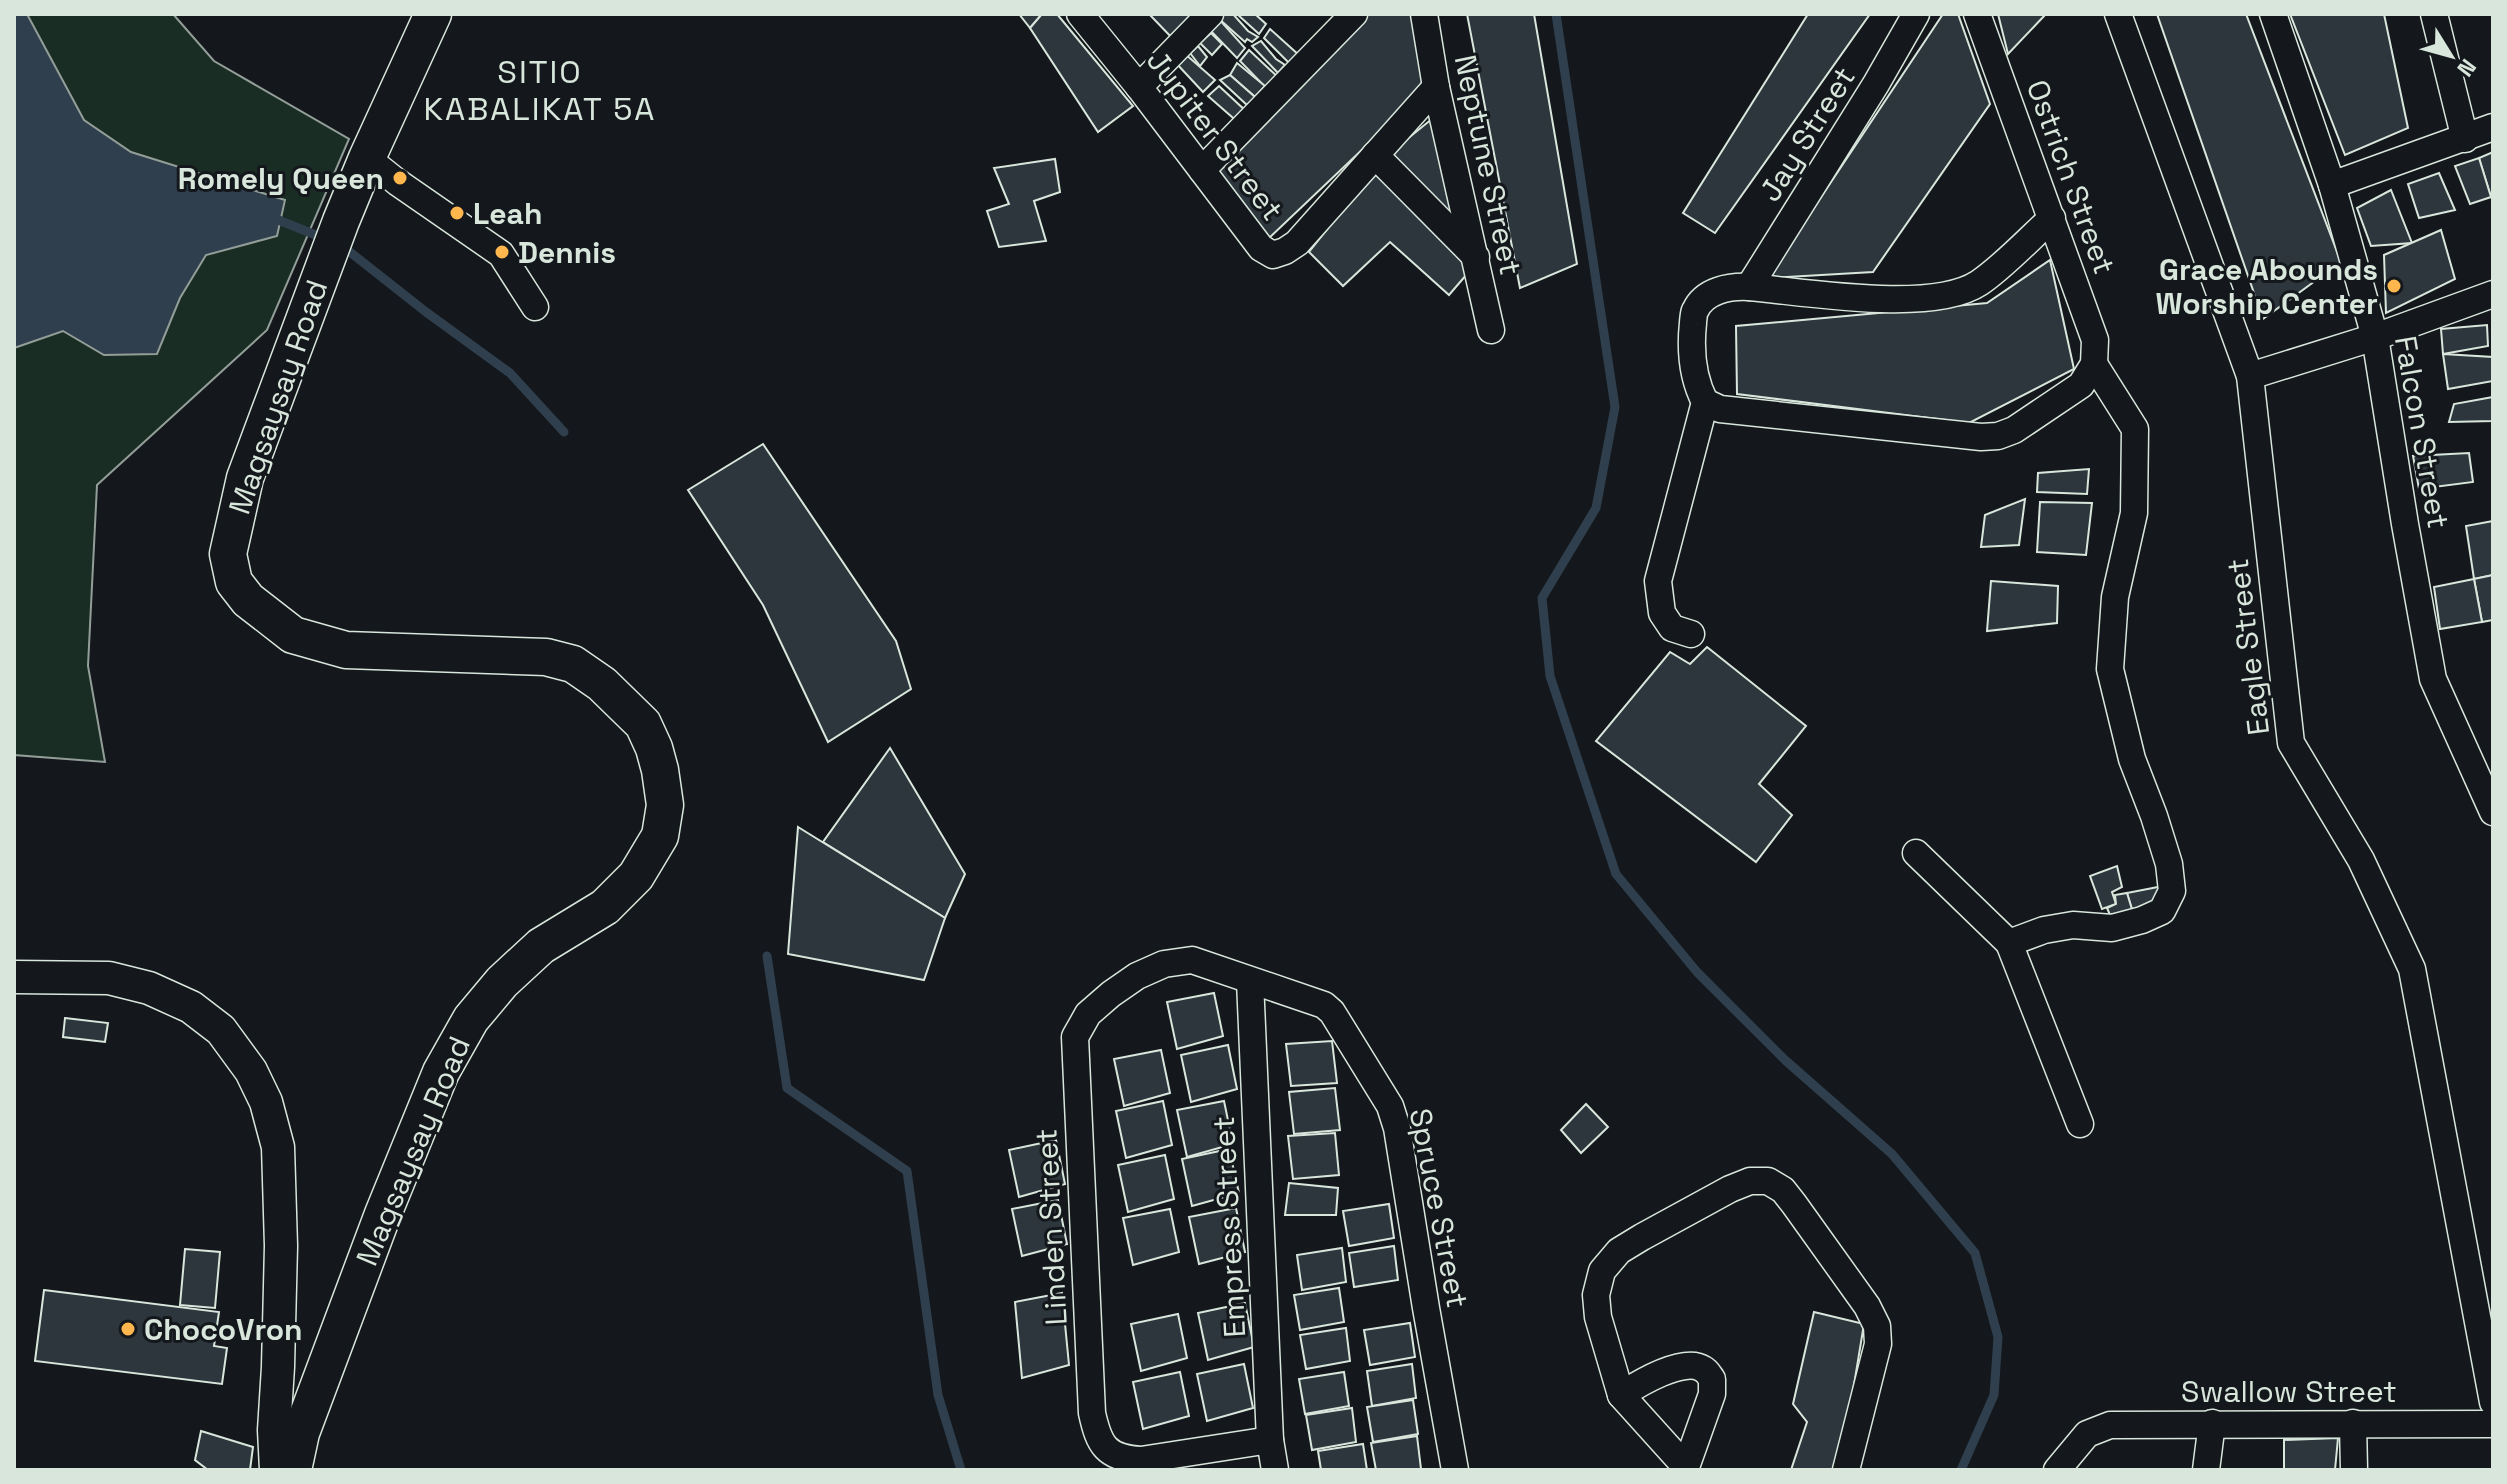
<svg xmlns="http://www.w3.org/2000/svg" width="2507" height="1484" font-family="'Space Grotesk',sans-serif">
	<rect width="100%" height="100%" fill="#14181c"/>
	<path fill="#1a2d24" stroke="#939e99" stroke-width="2" d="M14,14H173L214,61L349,139L267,330L97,485L88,666L105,762L14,755Z"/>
	<path fill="#2f3f4d" stroke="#939e99" stroke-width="2" d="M14,14H27L84,120L131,152L285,200L277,236L206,255L180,298L157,354L104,355L63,331L14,348Z"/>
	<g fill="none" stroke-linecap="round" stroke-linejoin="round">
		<g stroke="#2f3f4d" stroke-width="9">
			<path d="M1556,14L1615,407L1596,508L1542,598L1550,676L1616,874L1697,972L1785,1060L1892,1154L1975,1253L1998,1337L1994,1395L1961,1470"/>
			<path d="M271,217L328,240"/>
			<path d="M341,245L426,312L510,373L564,432"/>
			<path d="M767,956L787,1088L907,1171L938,1395L961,1470"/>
		</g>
	</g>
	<g fill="#2c363c" stroke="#d8e6dc" stroke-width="2">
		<path d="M1019,14H1042L1030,28Z"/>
		<path d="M1042,14H1057L1133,106L1098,132L1030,28Z"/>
		<path d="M1149,14H1199L1175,41Z"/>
		<path d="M1223,14H1233L1248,31L1258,37L1252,42L1247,39L1245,42L1218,18Z"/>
		<path d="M1237,14H1255L1266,24L1259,34Z"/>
		<path d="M1361,14H1415L1425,90L1266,241L1212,165Z"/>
		<path d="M1467,14H1534L1577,264L1520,288Z"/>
		<path d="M1808,14H1870L1715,233L1683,213Z"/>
		<path d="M1943,14H1958L1990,104L1873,272L1767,278Z"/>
		<path d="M1998,14H2046L2008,54Z"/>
		<path d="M2157,14H2246L2341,262L2263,319Z"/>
		<path d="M2290,14H2384L2408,128L2345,155Z"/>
		<path d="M1218,18L1245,48L1237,58L1207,27Z"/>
		<path d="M1270,29L1300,56L1290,64L1264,38Z"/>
		<path d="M1211,33L1222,44L1212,55L1200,43Z"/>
		<path d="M1261,41L1276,59L1285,65L1278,73L1252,46Z"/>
		<path d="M1198,46L1207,57L1200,66L1190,53Z"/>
		<path d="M1249,50L1280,79L1270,92L1240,61Z"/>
		<path d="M1184,53L1215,80L1203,92L1175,62Z"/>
		<path d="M1237,63L1265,86L1255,97L1230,75Z"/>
		<path d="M1230,75L1255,97L1248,106L1220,80Z"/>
		<path d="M1219,86L1248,113L1240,124L1208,96Z"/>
		<path d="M1438,114L1460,232L1385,157Z"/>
		<path d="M2493,152V196L2491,197L2479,158Z"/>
		<path d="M2479,158L2491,197L2470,204L2455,166Z"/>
		<path d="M1055,159L1060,192L1034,201L1046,241L999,247L987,211L1009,204L994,168Z"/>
		<path d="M1376,168L1473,267L1449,295L1390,242L1343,286L1309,252Z"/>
		<path d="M2439,173L2455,210L2419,218L2408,184Z"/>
		<path d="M2391,190L2412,243L2371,246L2357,208Z"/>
		<path d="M2441,230L2455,279L2386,313L2384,255Z"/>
		<path d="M2050,260L2074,369L1969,423L1737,394L1736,326L1987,303Z"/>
		<path d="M2487,325L2488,346L2443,354L2441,329Z"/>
		<path d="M2443,354L2493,357V381L2448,389Z"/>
		<path d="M2493,397V421L2449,422L2454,404Z"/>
		<path d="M763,444L896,641L911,689L828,742L763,605L688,490Z"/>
		<path d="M2469,453L2473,482L2419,489L2413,456Z"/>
		<path d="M2089,469L2087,494L2037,492L2038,473Z"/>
		<path d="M2025,499L2019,545L1981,547L1985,515Z"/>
		<path d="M2040,502L2092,503L2086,555L2037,552Z"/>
		<path d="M2493,521V575L2474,579L2466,526Z"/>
		<path d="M2493,575V620L2482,622L2474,579Z"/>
		<path d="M2474,579L2482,622L2440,629L2434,587Z"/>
		<path d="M1991,581L2058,586L2057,623L1987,631Z"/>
		<path d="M1707,647L1806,726L1759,784L1792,815L1756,862L1596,741L1670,652L1690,664Z"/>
		<path d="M890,748L965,874L945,918L823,842Z"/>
		<path d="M798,827L945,918L924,980L788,954Z"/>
		<path d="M2117,866L2122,887L2112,892L2116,904L2102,909L2090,876Z"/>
		<path d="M2163,886L2162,908L2134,916L2127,893Z"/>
		<path d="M2127,893L2134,916L2113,922L2107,908L2116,904L2115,895Z"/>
		<path d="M1214,993L1223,1036L1177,1049L1167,1002Z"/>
		<path d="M65,1018L108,1023L105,1042L63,1037Z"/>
		<path d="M1332,1041L1337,1083L1291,1086L1286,1044Z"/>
		<path d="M1228,1045L1237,1089L1191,1102L1181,1055Z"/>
		<path d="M1161,1050L1170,1093L1124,1106L1114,1059Z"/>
		<path d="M1335,1088L1340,1130L1294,1134L1289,1092Z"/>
		<path d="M1163,1101L1172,1145L1126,1158L1116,1111Z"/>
		<path d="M1224,1101L1233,1144L1187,1157L1177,1110Z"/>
		<path d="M1586,1104L1608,1127L1581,1153L1561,1130Z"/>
		<path d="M1335,1133L1339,1175L1293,1179L1288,1136Z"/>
		<path d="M1056,1140L1065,1184L1019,1197L1009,1150Z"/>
		<path d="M1229,1149L1239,1193L1192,1206L1182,1159Z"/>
		<path d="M1165,1155L1174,1199L1128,1212L1118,1165Z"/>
		<path d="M1289,1183L1338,1188L1336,1215H1285Z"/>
		<path d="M1058,1200L1067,1244L1022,1256L1012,1209Z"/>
		<path d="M1389,1204L1394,1238L1349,1246L1343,1211Z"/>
		<path d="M1236,1208L1245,1252L1199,1264L1189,1217Z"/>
		<path d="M1170,1209L1179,1252L1133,1265L1123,1218Z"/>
		<path d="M1394,1246L1398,1280L1354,1287L1349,1253Z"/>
		<path d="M1342,1248L1346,1282L1302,1290L1297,1255Z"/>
		<path d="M185,1249L220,1252L215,1308L180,1305Z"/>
		<path d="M1339,1288L1344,1322L1300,1330L1294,1295Z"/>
		<path d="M44,1290L219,1312L214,1346L227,1348L222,1384L35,1361Z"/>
		<path d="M1062,1293L1069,1365L1022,1378L1015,1302Z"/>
		<path d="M1245,1303L1254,1347L1208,1360L1198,1313Z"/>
		<path d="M1814,1312L1864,1324L1840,1470H1791L1807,1422L1793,1404Z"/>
		<path d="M1178,1314L1187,1358L1141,1371L1131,1324Z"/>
		<path d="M1410,1323L1415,1357L1370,1365L1364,1330Z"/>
		<path d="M1346,1328L1350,1361L1306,1369L1300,1335Z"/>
		<path d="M1244,1364L1253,1408L1207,1421L1197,1374Z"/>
		<path d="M1412,1364L1416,1398L1372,1406L1367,1371Z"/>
		<path d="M1180,1372L1189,1416L1143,1429L1133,1382Z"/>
		<path d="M1344,1372L1349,1406L1305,1414L1299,1379Z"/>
		<path d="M1413,1400L1418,1434L1373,1442L1367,1407Z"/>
		<path d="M1352,1408L1356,1442L1312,1450L1306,1415Z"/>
		<path d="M201,1431L253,1447L250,1470H208L195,1460Z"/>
		<path d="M1417,1436L1421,1469L1376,1470L1371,1443Z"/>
		<path d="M2338,1438L2335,1470H2284V1440Z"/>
		<path d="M1363,1444L1367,1470H1321L1318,1451Z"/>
	</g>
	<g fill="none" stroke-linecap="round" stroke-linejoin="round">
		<g stroke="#d8e6dc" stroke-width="29">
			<g id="minor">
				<path d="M1080,14L1139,87L1261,248L1273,255L1285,251L1297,243L1436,87"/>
				<path d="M1424,14L1436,87L1491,330"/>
				<path d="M1977,14L2095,340L2094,364L2081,385L2014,430L1998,436L1981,437L1720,409L1705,402C1692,377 1690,351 1693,323C1693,322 1694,311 1695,311C1704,290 1730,286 1749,287C1806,292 1932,314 1979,283C2003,267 2030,238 2052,218"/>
				<path d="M2118,14L2250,376L2291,743L2361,860L2412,969L2493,1402"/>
				<path d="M2273,14L2332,185L2375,337L2405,524L2433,679L2493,812"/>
				<path d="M2434,14L2465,139"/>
				<path d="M1139,87L1210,14"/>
				<path d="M1375,155L1476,257"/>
				<path d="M367,158L397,182L501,254L535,307"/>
				<path d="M1202,170L1354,14"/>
				<path d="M2332,185L2493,127"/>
				<path d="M1749,287L1876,84L1916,14"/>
				<path d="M2250,376L2375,337L2493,294"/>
				<path d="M1691,634L1672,628L1662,613L1658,581L1705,402"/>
				<path d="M1916,853L2009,943"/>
				<path d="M1250,981L1270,1440L1275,1470"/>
				<path d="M2080,1124L2009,943L2044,930L2073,925L2112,928L2142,920L2162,911L2172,891L2169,864L2154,816L2132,759L2110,669L2115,597L2134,513L2135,429L2094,364"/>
				<path d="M1621,1395C1638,1384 1684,1356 1703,1369C1707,1371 1709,1375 1712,1379V1394L1685,1470"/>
				<path d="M2353,1423L2354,1470"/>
				<path d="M1270,1440L1141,1460C1106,1458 1099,1445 1092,1413L1075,1037L1088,1014L1111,994L1137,976L1164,964L1192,960L1324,1005L1332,1012L1390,1106L1397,1128L1426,1308L1455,1470"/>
				<path d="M1686,1467L1621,1395L1598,1317L1596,1295L1602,1271L1619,1251L1642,1237L1730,1189L1750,1181H1768L1783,1190L1794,1204L1867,1306L1877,1326L1878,1344L1846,1470"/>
				<path d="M2057,1470L2087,1434L2110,1425L2493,1424"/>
				<path d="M2206,1470L2212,1423"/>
			</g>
		</g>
		<g stroke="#d8e6dc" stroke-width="35">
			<path id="tertiary" d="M14,977L109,978L149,988L191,1007L221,1030L251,1071L266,1102L278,1147L281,1246L278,1367L274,1430L276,1470"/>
		</g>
		<g stroke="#d8e6dc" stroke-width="39">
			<path id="secondary" d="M293,1470L301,1433L383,1214L441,1072L471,1019L502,982L541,946L605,907L636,876L660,836L665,805L660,770L654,748L643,724L602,684L573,664L546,657L346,650L293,635L248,600L234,582L228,554L245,478L341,221L367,158L433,14"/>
		</g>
		<use href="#minor" stroke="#14181c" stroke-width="26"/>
		<use href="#tertiary" stroke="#14181c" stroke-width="32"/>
		<use href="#secondary" stroke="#14181c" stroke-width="36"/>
	</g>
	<g fill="#ffb74d" stroke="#14181c" stroke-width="3">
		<circle cx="400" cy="178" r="8"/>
		<circle cx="457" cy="213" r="8"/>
		<circle cx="502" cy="252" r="8"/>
		<circle cx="2394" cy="286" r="8"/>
		<circle cx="128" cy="1329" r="8"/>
	</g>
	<g text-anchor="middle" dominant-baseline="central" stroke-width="6" stroke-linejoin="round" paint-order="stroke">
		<g font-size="30" fill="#d8e6dc" stroke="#14181c">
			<text transform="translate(1807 134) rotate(-58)">Jay Street</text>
			<text transform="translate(1215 135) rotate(53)">Jupiter Street</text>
			<text transform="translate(1488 165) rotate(78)">Neptune Street</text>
			<text transform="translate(2071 177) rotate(70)">Ostrich Street</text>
			<text transform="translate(278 397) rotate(-71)">Magsaysay Road</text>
			<text transform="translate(2422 432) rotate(80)">Falcon Street</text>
			<text transform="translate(2248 647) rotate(-97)">Eagle Street</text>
			<text transform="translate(413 1151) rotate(-67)">Magsaysay Road</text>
			<text transform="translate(1439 1208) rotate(79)">Spruce Street</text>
			<text transform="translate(1051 1227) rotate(-93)">Linden Street</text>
			<text transform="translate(1229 1227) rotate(-93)">Empress Street</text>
			<text x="2289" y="1391">Swallow Street</text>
		</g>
		<g font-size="30" font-weight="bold" fill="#d8e6dc" stroke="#14181c" text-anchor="start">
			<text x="384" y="178" text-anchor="end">Romely Queen</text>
			<text x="473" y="213">Leah</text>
			<text x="518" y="252">Dennis</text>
			<text x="2378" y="269" text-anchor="end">Grace Abounds<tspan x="2378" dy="34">Worship Center</tspan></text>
			<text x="144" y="1329">ChocoVron</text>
		</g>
		<g font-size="32" letter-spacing="2" fill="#d8e6dc" stroke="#14181c">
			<text x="540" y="72">SITIO<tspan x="540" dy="37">KABALIKAT 5A</tspan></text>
		</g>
	</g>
	<rect width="2507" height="1484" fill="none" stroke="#d8e6dc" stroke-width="32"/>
	<g transform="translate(2451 56) rotate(127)" stroke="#14181c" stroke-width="6" paint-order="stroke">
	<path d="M0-6L14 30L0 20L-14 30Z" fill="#d8e6dc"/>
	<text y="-12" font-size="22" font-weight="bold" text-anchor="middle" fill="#d8e6dc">N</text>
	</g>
</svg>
